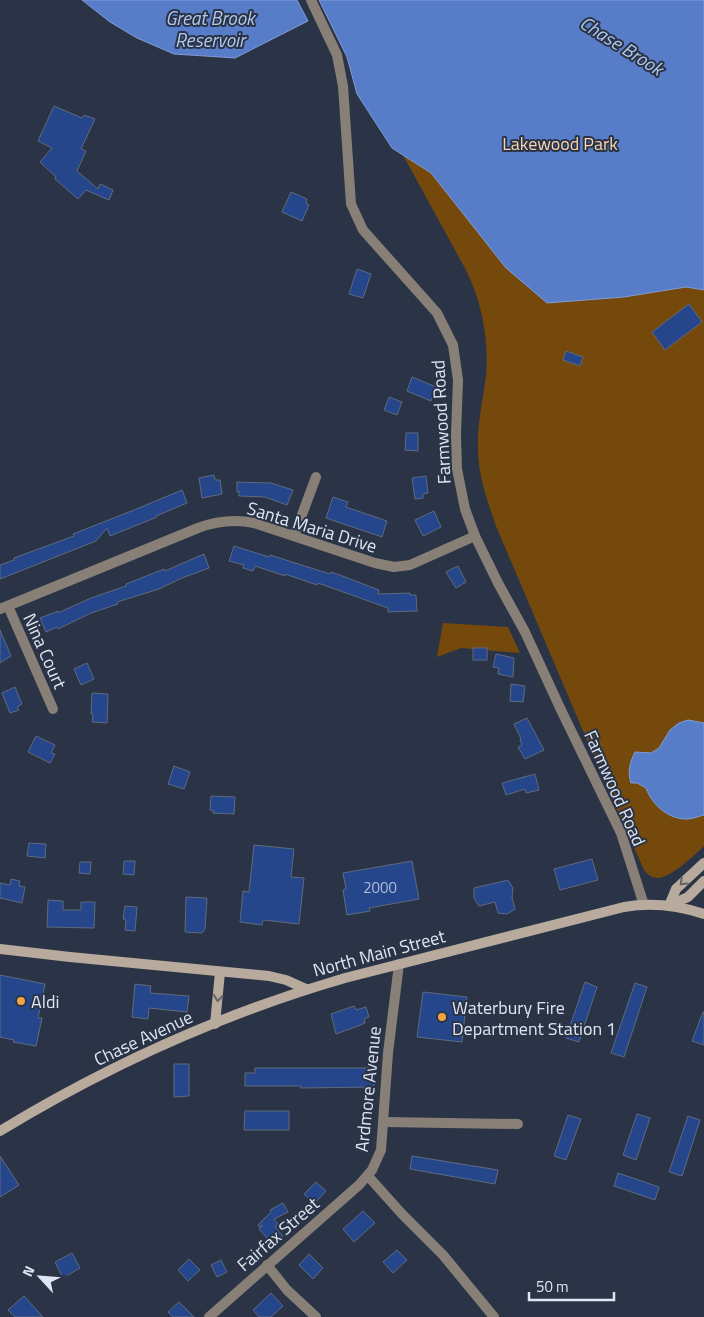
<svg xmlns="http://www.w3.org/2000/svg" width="704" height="1317" font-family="'Titillium Web',sans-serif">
	<rect width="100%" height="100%" fill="#2a3446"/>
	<g fill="#75490c">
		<path d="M704,0V846C695,855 670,878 658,878C652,878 648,875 644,870L606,785L496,526C487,500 478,475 478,448C477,424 483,400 486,376C489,340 482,304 467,272L368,91Z"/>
		<path d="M443,623L508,627L520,653L461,648L437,657Z"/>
	</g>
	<g fill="#587dc8" stroke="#809cd5">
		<path d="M82,0H297L308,21L235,58L174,54L137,38L110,22Z"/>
		<path d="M319,0H704V290L686,287L624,297L547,303L506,268L431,173L392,148L357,94L347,57Z"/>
		<path d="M688,720L704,723V815C699,816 693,819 688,819C669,820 652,805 646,788L637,783H631C627,772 630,762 635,752L651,753L659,748L670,730L679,723Z"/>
	</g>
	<g fill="#25468b" stroke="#5f6a7f">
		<path d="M54,106L82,118L84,115L95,119L81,149L86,151L77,171L98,189L100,184L113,190L109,200L86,190L78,199L55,179L56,177L40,162L52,148L38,141Z"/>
		<path d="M291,192L307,199L306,203L309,205L302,221L282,212Z"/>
		<path d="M357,269L371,274L363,298L349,294Z"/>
		<path d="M689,304L702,322L665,350L652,332Z"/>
		<path d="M566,351L583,357L580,366L563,360Z"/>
		<path d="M412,377L436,387L431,401L407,391Z"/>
		<path d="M389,397L402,402L397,415L384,410Z"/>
		<path d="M406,433H418V451L405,450Z"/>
		<path d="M214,475L215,480H220L222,494L202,498L199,478Z"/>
		<path d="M426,476L428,493L423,494V498L415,499L412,478Z"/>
		<path d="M237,482L271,483L293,490L287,505L265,497L239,496V491L237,492Z"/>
		<path d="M182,490L187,503L156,516L157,517L110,536L107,528L96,541L0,579V565L14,560V558L74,536L73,534L134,510Z"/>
		<path d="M333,497L348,502L346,507L387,521L382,537L326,518Z"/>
		<path d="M434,511L441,527L423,536L415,520Z"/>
		<path d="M234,546L269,557L270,555L330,574L331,572L337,574L379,590L378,594L410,593V595H416L417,611L388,612V608L318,583L317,585L285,574V576L255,566L253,571L243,568L244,565L229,561Z"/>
		<path d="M204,554L209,568L182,578L159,589L117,602L118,604L91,613L58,629L57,627L46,632L40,618L58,611V613L91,598L126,586V584L164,569L165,571Z"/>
		<path d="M458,566L466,582L456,588L446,572Z"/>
		<path d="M0,630L11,656L0,663Z"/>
		<rect x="473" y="648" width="14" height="12"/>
		<path d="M496,654L514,658L513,677L498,674L499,668L493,667Z"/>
		<path d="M87,663L94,679L81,685L74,669Z"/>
		<path d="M511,684L525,686L523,702L510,701Z"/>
		<path d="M15,687L22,704L17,707L19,710L10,713L2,693Z"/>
		<path d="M92,693L108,694L107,723L92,722L93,714H91Z"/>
		<path d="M527,718L544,750L525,759L518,747L522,745L520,740L521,739L514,724Z"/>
		<path d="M36,736L55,745L51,753L55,754L50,763L28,752Z"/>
		<path d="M174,766L190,772L184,789L168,784Z"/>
		<path d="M535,774L539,790L526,793L525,789L506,795L502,783Z"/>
		<path d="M211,796L235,797L234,814L213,813L214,811L210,810Z"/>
		<path d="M29,843L46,844L45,858L27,856Z"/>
		<path d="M254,845L294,849L291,877L304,878L299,924L263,920L262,925L240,922L243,891L249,892Z"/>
		<path d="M592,859L598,880L560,890L554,869Z"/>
		<path d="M124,861H135L134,875L123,874Z"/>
		<path d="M412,861L419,899L369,908L370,911L347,915L343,890L346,889L343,873Z"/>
		<path d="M80,862H91L90,874L79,873Z"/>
		<path d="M11,879L20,881L19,886L25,887L22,903L0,898V883L10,885Z"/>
		<path d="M508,880L513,888L512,898L515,909L507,914L498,913L495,902L479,906L474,898V888Z"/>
		<path d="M186,897L207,898L205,929L202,933L185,932Z"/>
		<path d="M48,900L63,901V910H81V902H95L94,928L47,927Z"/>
		<path d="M125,906L137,907L135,931L125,930L126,920L123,919Z"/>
		<path d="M0,975L45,984L38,1018H42L36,1046L13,1042L14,1040L0,1037Z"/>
		<path d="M585,982L597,987L579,1042L566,1038Z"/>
		<path d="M635,983L647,987L624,1057L611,1053Z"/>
		<path d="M135,984L151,986L150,993L189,996L187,1012L149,1008L148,1019L132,1017Z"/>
		<path d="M423,992L467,997L462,1042L417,1037Z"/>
		<path d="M354,1006L356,1010L366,1007L369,1017L364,1019L365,1023L358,1026L336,1034L331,1014Z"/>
		<path d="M703,1012H704V1045L692,1041Z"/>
		<path d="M174,1064H189V1096L174,1097Z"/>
		<path d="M255,1068H374V1087L301,1088V1086H245V1073H255Z"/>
		<path d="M245,1111H289V1130H244Z"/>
		<path d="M637,1114L650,1118L636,1160L623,1155Z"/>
		<path d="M568,1115L581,1119L566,1160L554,1156Z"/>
		<path d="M688,1116L700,1120L682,1176L669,1172Z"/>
		<path d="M0,1156L19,1185L0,1197Z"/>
		<path d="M412,1156L498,1170L495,1184L410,1169Z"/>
		<path d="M618,1173L659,1187L655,1200L614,1186Z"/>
		<path d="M316,1182L326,1191L314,1204L304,1194Z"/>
		<path d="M283,1203L288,1212L274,1219L278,1224L275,1227L283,1236L273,1245L259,1229L263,1225L259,1227L258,1225L271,1212L270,1210Z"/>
		<path d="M363,1211L375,1223L354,1242L343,1229Z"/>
		<path d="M397,1250L407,1260L393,1273L383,1262Z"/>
		<path d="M72,1253L80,1268L63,1278L55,1262Z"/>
		<path d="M309,1254L323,1268L313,1279L299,1265Z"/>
		<path d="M189,1259L200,1270L188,1281L178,1270Z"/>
		<path d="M221,1260L227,1272L217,1277L211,1265Z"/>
		<path d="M271,1293L283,1306L271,1317H259L253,1310Z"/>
		<path d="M24,1296L43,1317H15L8,1310Z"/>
		<path d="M179,1302L194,1317H173L168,1312Z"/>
	</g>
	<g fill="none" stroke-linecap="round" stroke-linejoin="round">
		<g stroke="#888077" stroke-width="10">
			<path d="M311,0L337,55L343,86L351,204L363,230L437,313L453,345L458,380L456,435L457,469L465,509L475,536L498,583L525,632L561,710L621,833L644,905"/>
			<path d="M294,536L316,477"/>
			<path d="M8,606L53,709"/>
			<path d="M0,609L198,528C217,521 234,519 254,523L375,563L394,567L410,565L475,536"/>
			<path d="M384,1122L518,1124"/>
			<path d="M368,1176L402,1214L443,1255L494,1317"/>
			<path d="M267,1265L287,1290L316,1317"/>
			<path d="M209,1317L359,1185L372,1170L381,1150L388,1053L399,964"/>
		</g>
		<g stroke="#b8ab9d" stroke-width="10">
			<path d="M670,905L688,897L704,881"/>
			<path d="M669,906L676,889L704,863"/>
			<path d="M0,949L70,957L269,976L286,980L306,989"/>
			<path d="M215,1024L220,972"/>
			<path d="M0,1131C107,1066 224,1013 345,978L624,907C652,902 677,905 704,914"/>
		</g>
	</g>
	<defs><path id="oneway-chevron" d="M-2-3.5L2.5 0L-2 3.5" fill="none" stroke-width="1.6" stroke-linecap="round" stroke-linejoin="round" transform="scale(1.25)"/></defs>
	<g stroke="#636469">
		<use href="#oneway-chevron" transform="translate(683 882) rotate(136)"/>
		<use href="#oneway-chevron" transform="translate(218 998) rotate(96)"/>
	</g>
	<g fill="#f3a442" stroke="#2a3446" stroke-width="2">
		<circle cx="21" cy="1001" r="5"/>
		<circle cx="442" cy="1017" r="5"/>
	</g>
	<g text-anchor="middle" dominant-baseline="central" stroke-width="4" stroke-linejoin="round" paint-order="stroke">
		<g font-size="15" fill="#b0bdd8">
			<text x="380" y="887">2000</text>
		</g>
		<g font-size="18" fill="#f7d5b1" stroke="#2a3446">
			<text x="560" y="143">Lakewood Park</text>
		</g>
		<g font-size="18" fill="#dfe5f2" stroke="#2a3446">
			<text transform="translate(441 422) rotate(-93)">Farmwood Road</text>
			<text transform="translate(312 527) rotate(17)">Santa Maria Drive</text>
			<text transform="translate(45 651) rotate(66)">Nina Court</text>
			<text transform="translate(615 788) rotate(66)">Farmwood Road</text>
			<text transform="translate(379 953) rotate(-15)">North Main Street</text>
			<text transform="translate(143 1038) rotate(-25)">Chase Avenue</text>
			<text transform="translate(368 1089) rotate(-84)">Ardmore Avenue</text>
			<text transform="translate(278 1234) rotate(-41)">Fairfax Street</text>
		</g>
		<g font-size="18" fill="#dfe5f2" stroke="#2a3446" text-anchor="start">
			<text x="31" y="1001">Aldi</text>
			<text x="452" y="1007">Waterbury Fire<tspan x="452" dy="21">Department Station 1</tspan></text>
		</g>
		<g font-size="19" font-style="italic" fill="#b1c7ee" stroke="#2a3446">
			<text x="210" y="17">Great Brook<tspan x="210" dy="22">Reservoir</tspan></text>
			<text transform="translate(622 45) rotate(32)">Chase Brook</text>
		</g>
	</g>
	<g transform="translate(40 1277) rotate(296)" stroke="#2a3446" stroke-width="4" paint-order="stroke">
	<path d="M0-4L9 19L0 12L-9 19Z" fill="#dfe5f2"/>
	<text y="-8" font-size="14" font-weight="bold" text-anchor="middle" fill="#dfe5f2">N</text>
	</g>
	<path d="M529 1292v8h85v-8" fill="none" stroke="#dfe5f2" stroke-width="2.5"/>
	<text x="536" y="1292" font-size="15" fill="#dfe5f2" stroke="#2a3446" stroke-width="4" paint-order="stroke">50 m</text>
</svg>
